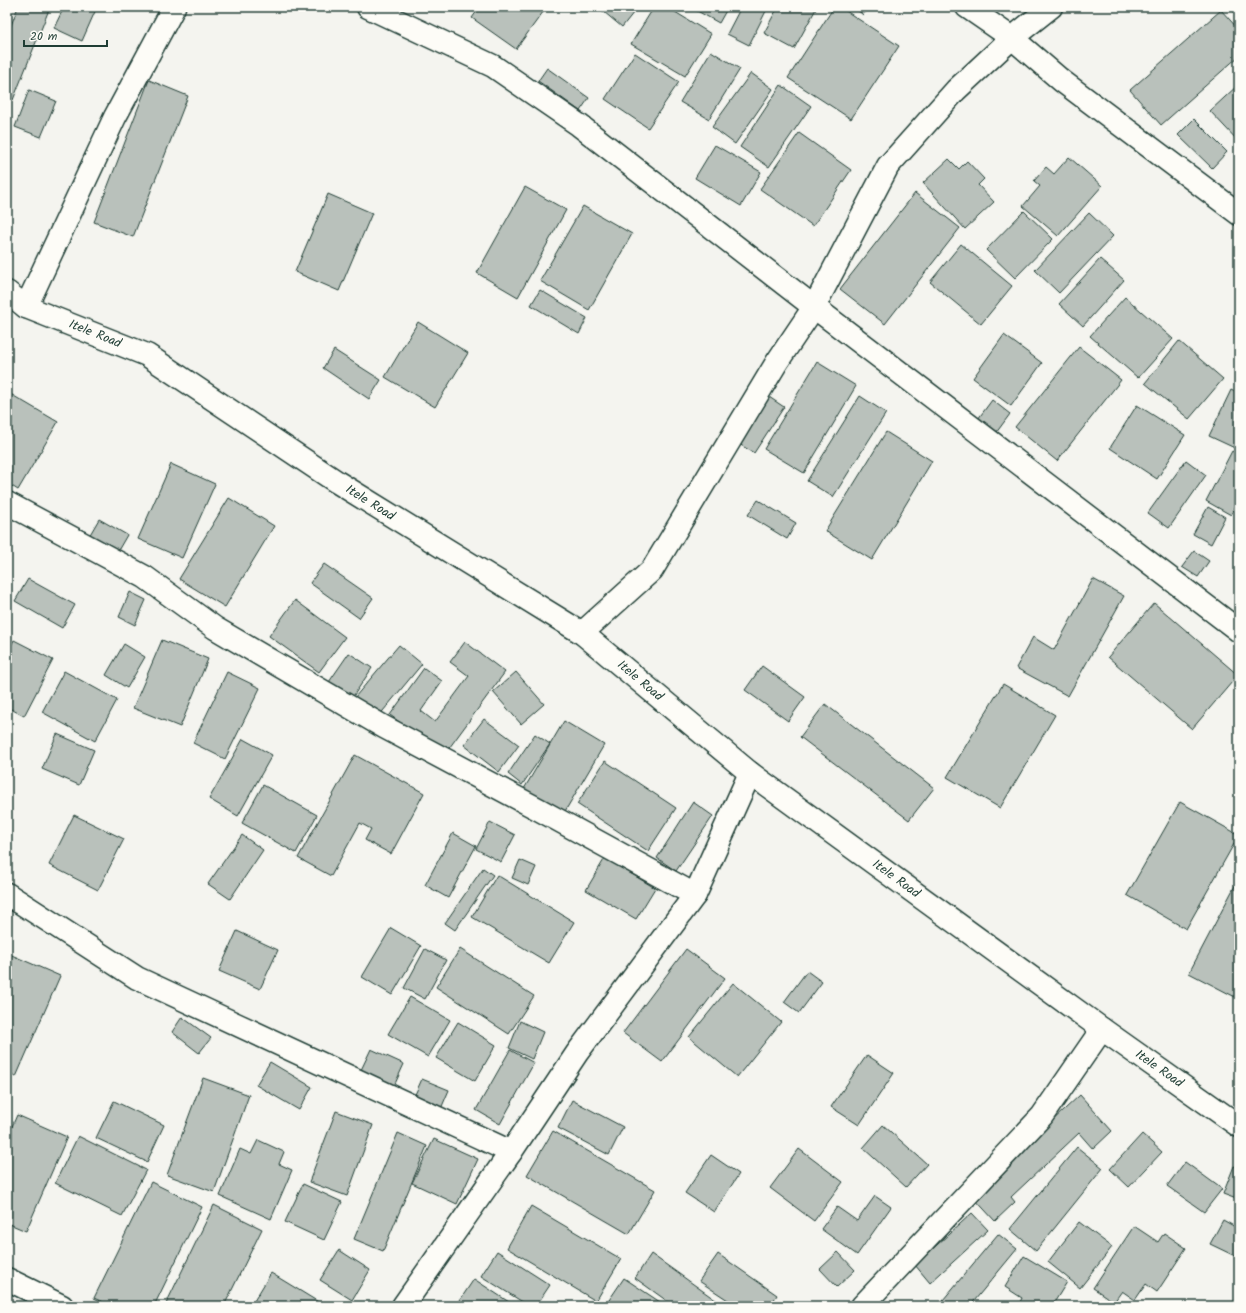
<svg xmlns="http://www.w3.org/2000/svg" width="1246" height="1313" font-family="Kalam,sans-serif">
	<rect width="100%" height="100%" fill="#f4f4ef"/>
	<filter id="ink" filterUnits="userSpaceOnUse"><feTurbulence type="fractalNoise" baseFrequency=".025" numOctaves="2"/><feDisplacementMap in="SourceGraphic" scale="8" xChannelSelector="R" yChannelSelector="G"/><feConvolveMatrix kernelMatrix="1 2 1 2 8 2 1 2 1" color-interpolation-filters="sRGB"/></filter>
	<g filter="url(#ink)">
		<g fill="#b9c1bb" stroke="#1f3d34">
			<path d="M18,7H50L13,100L7,98V36Z"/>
			<path d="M64,7H97L82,41L54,28Z"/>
			<path d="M480,7H545L546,8L516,49L472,18Z"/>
			<path d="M598,7H638L622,27Z"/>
			<path d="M654,7H667L711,34L685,76L631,44Z"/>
			<path d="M690,7H728L719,23Z"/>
			<path d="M741,7H768L749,45L727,34Z"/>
			<path d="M778,7H817L794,49L764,33Z"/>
			<path d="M834,7H840L899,46L851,119L788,78Z"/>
			<path d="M854,7H870L863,15Z"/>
			<path d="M1221,10L1239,30V56L1161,125L1130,90Z"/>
			<path d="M711,51L740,69L709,119L680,102Z"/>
			<path d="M635,53L679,82L648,128L605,99Z"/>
			<path d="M547,68L589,98L580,111L538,81Z"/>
			<path d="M751,73L773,89L735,144L712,127Z"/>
			<path d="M149,80L188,96L133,237L94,222Z"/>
			<path d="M1239,84V142L1210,111Z"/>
			<path d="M781,85L811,106L769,167L740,147Z"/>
			<path d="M29,90L56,101L41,137L15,127Z"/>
			<path d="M1194,119L1227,152L1212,168L1178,135Z"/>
			<path d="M799,133L851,170L813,226L760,189Z"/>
			<path d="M715,145L761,172L741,206L695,178Z"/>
			<path d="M1069,157L1102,186L1058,236L1023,206L1040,186L1034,181L1046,167L1054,174Z"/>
			<path d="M949,159L959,169L967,161L984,179L978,185L994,202L965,229L923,183Z"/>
			<path d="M525,187L566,210L518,297L477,273Z"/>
			<path d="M915,193L960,228L885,324L840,289Z"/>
			<path d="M328,194L372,213L339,291L295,272Z"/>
			<path d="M583,206L632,234L589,310L540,281Z"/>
			<path d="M1024,211L1053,239L1015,278L986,250Z"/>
			<path d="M1089,213L1113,236L1059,293L1035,270Z"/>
			<path d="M961,244L1012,286L981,324L930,282Z"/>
			<path d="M1100,259L1124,280L1083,326L1059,304Z"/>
			<path d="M540,290L587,318L579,334L531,305Z"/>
			<path d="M1125,297L1173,339L1138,378L1090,336Z"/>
			<path d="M418,322L468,353L435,407L385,377Z"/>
			<path d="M1004,335L1042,363L1011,406L973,378Z"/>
			<path d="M1179,341L1223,379L1189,419L1145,383Z"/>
			<path d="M1079,347L1121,380L1057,461L1015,427Z"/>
			<path d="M334,350L381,380L369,399L323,368Z"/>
			<path d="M817,362L856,386L804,473L764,449Z"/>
			<path d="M1231,390L1239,394V450L1209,436Z"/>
			<path d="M7,392L58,422L18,490L7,483Z"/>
			<path d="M860,396L886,413L833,497L807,481Z"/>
			<path d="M769,397L784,407L754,453L739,444Z"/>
			<path d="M992,400L1010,414L996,433L978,419Z"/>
			<path d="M1137,405L1185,435L1157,479L1110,448Z"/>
			<path d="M886,432L932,461L872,560L825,531Z"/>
			<path d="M1232,451L1239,455V500L1231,515L1206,501Z"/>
			<path d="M1186,460L1206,475L1169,528L1148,513Z"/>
			<path d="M171,464L215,484L182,558L138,539Z"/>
			<path d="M229,498L274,526L225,607L179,579Z"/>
			<path d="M758,500L796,523L787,539L748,515Z"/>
			<path d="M1208,507L1225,517L1211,544L1193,534Z"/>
			<path d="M99,519L127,535L116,554L88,538Z"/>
			<path d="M1194,551L1209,561L1198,577L1182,567Z"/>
			<path d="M324,564L373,598L359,618L310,583Z"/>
			<path d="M28,579L75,605L62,628L15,601Z"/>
			<path d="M1093,579L1124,596L1068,696L1016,668L1033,637L1054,650Z"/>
			<path d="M130,592L146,600L135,625L119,617Z"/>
			<path d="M295,600L345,637L319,672L269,636Z"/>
			<path d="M1154,603L1238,675L1192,729L1108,657Z"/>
			<path d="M14,640L53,660L24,716L7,707V653Z"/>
			<path d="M162,640L208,659L180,727L133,708Z"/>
			<path d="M465,642L505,672L444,755L390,715L424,668L442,681L421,711L435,722L469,676L450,662Z"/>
			<path d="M124,644L145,657L127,688L106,675Z"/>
			<path d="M399,645L422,664L378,717L355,697Z"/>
			<path d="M349,653L372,668L352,698L329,682Z"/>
			<path d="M762,666L805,697L788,721L745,690Z"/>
			<path d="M64,671L117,700L95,741L42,712Z"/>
			<path d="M227,672L260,688L225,759L193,743Z"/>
			<path d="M516,672L544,704L521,724L493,692Z"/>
			<path d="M1003,684L1055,715L1000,808L947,777Z"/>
			<path d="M825,704L934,788L909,820L800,737Z"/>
			<path d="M484,719L519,745L499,772L464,745Z"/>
			<path d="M564,721L604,745L561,818L521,794Z"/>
			<path d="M57,734L94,750L79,785L42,769Z"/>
			<path d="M535,734L550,744L522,785L508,774Z"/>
			<path d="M243,739L272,755L238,816L209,799Z"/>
			<path d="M355,755L424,793L391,854L365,840L371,829L360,823L331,876L298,858Z"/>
			<path d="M605,761L676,808L648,851L577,804Z"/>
			<path d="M263,785L317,815L296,853L242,823Z"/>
			<path d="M693,802L713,816L676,871L657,858Z"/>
			<path d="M1180,802L1239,835L1186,929L1127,895Z"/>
			<path d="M74,815L124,839L98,890L49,865Z"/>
			<path d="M490,822L515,835L501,862L476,849Z"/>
			<path d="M453,833L476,846L448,898L425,885Z"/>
			<path d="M242,835L263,850L230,899L208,884Z"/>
			<path d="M605,858L655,888L636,919L586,890Z"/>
			<path d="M520,860L536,867L528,885L512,878Z"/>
			<path d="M483,868L493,875L455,930L445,923Z"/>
			<path d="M497,875L574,922L549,963L472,917Z"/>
			<path d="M1239,878V999L1189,973Z"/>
			<path d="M391,928L421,946L392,995L362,977Z"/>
			<path d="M237,931L278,950L260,989L219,971Z"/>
			<path d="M425,949L446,960L425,999L404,988Z"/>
			<path d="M460,949L534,996L509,1034L436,987Z"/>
			<path d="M686,949L725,978L662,1062L623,1033Z"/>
			<path d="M7,953L60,976L16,1077L7,1073Z"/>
			<path d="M807,971L822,982L799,1013L784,1002Z"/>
			<path d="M733,983L781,1022L737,1077L689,1037Z"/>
			<path d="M410,997L450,1020L428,1057L388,1034Z"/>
			<path d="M182,1017L211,1038L199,1053L172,1032Z"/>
			<path d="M520,1021L543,1032L532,1059L509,1048Z"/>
			<path d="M458,1022L496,1045L475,1081L436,1058Z"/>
			<path d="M371,1049L404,1064L394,1086L361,1070Z"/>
			<path d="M510,1050L534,1063L500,1124L476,1110Z"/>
			<path d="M867,1055L894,1073L859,1125L831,1107Z"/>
			<path d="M270,1062L312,1087L299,1110L256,1085Z"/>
			<path d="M203,1078L249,1095L214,1192L167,1175Z"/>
			<path d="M422,1079L449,1090L440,1111L413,1099Z"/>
			<path d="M1080,1095L1112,1131L1093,1149L1079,1133L1011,1197L1015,1202L995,1221L972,1196Z"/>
			<path d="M572,1100L623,1127L609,1155L558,1128Z"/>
			<path d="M114,1101L164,1125L147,1162L96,1138Z"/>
			<path d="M336,1111L373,1125L347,1196L309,1182Z"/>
			<path d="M17,1115L67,1137L26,1231L7,1223V1138Z"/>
			<path d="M883,1125L927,1164L906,1187L863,1148Z"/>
			<path d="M553,1131L655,1190L629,1234L527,1175Z"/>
			<path d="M398,1133L427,1146L383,1251L354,1239Z"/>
			<path d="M1142,1134L1162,1152L1129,1187L1110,1169Z"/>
			<path d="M78,1136L146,1170L122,1216L55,1183Z"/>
			<path d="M434,1139L478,1159L457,1204L412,1183Z"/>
			<path d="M258,1140L284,1152L279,1164L292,1170L271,1219L220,1196L240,1149L251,1154Z"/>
			<path d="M1077,1147L1103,1168L1036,1251L1010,1229Z"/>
			<path d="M799,1149L843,1182L814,1221L770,1188Z"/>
			<path d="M711,1155L739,1174L714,1212L685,1193Z"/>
			<path d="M1185,1162L1222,1189L1204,1212L1167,1186Z"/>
			<path d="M1234,1166L1239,1168V1200L1223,1194Z"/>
			<path d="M151,1182L202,1207L154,1306H111L94,1298Z"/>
			<path d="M303,1184L342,1202L324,1240L285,1222Z"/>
			<path d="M875,1196L891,1207L857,1255L821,1229L837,1207L857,1221Z"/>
			<path d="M214,1205L262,1229L224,1306H165Z"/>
			<path d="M531,1206L621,1259L596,1301L507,1248Z"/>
			<path d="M972,1213L988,1230L930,1283L915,1265Z"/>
			<path d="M1223,1220L1239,1229V1248L1235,1256L1210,1244Z"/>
			<path d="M1079,1222L1112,1247L1080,1288L1048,1262Z"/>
			<path d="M1134,1226L1158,1242L1164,1233L1186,1248L1157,1292L1146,1284L1135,1300L1122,1291L1114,1302L1093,1288Z"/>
			<path d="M998,1234L1017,1249L970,1306H938Z"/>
			<path d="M339,1250L370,1270L352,1300L320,1280Z"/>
			<path d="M497,1251L550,1285L536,1306H529L481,1276Z"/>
			<path d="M838,1252L855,1270L837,1287L820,1269Z"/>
			<path d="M651,1254L724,1306H674L635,1278Z"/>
			<path d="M718,1254L777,1295L770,1306H737L699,1281Z"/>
			<path d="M1024,1256L1067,1282L1052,1306H1018L1022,1298L1005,1287Z"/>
			<path d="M271,1273L325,1306H251Z"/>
			<path d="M624,1278L666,1306H605Z"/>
			<path d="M474,1279L515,1306H456Z"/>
		</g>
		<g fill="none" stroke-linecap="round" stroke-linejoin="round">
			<g stroke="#1f3d34" stroke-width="25">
				<g id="minor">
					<path d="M368,7L493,66L579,125L814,307L1239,631"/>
					<path d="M967,7L1012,38L1062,81L1239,214"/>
					<path d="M7,292L26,307L147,355L337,482L582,633L750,773L1102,1029L1239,1126"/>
					<path d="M26,307L115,117L174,7"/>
					<path d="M7,503L145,577L215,628L384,727L538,809L695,895"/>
					<path d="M582,633L652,570L777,362L814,307L888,166L956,90L1012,38L1051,7"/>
					<path d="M7,894L137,978L511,1152"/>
					<path d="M7,1279L62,1306"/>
					<path d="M403,1306L511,1152L577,1053L695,895L750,773"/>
					<path d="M862,1306L1042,1116L1102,1029"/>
				</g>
			</g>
			<use href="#minor" stroke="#fdfcf7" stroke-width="22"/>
		</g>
	</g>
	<g text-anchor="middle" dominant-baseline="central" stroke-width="3.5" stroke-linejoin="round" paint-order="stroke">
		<g font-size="13" fill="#1f3d34" stroke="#fdfcf7">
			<text transform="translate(95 334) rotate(22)">Itele Road</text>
			<text transform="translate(370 503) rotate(32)">Itele Road</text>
			<text transform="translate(640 681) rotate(40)">Itele Road</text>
			<text transform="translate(896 879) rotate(36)">Itele Road</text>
			<text transform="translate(1159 1069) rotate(35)">Itele Road</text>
		</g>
	</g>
	<rect width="1246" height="1313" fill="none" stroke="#fdfcf7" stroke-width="24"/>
	<rect x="12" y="12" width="1222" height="1289" fill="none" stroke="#1f3d34" stroke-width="1.5" filter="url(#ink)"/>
	<path d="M24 40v6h83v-6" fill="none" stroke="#1f3d34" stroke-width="2"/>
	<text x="30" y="40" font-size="12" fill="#1f3d34" stroke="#fdfcf7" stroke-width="3" paint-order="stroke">20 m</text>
</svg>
